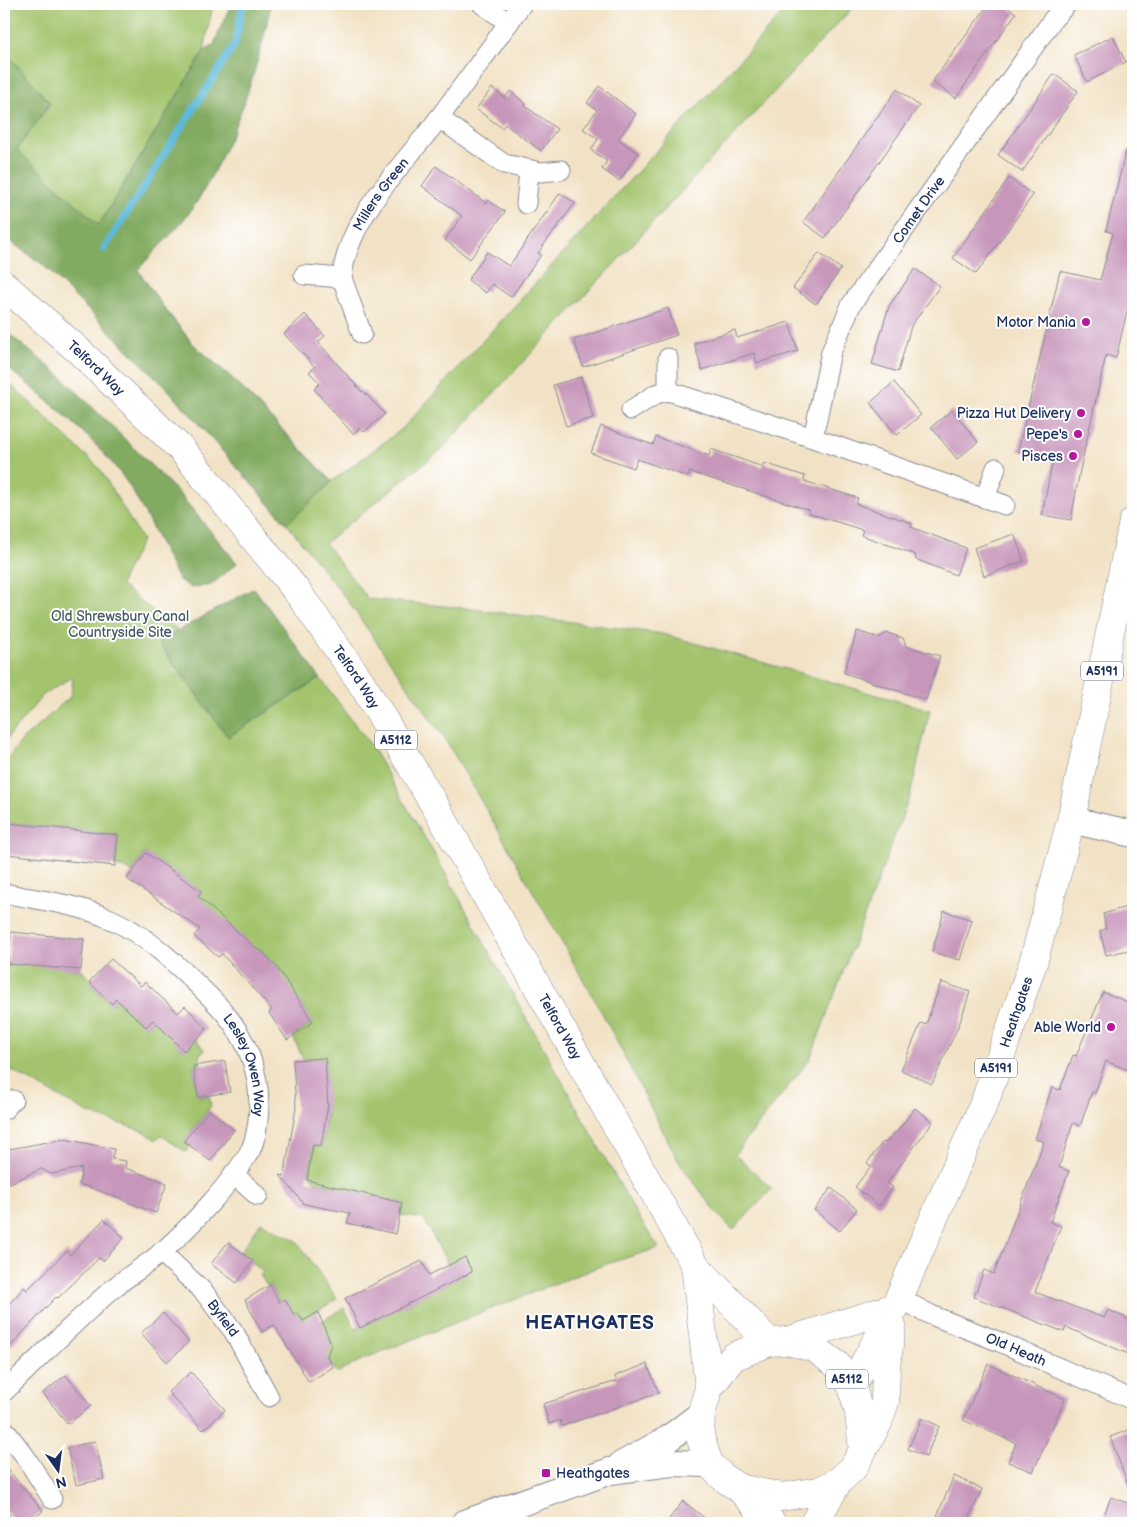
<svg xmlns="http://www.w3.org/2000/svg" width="1137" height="1527" font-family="'Balsamiq Sans',sans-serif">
	<rect width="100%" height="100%" fill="#fff"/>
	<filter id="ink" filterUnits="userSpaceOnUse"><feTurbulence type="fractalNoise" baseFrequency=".02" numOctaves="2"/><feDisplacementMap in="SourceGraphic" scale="10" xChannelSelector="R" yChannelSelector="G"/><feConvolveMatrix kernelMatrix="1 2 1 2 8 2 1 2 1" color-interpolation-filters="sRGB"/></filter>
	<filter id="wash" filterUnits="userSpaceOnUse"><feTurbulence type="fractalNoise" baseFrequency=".0096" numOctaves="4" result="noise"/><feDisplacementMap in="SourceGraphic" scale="20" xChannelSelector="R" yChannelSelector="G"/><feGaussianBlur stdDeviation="1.12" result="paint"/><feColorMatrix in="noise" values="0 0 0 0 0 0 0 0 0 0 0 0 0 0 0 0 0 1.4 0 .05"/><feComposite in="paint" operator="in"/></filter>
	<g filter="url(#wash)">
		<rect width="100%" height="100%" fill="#f2e2c5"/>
		<g fill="#a3c46d" stroke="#5f7a66">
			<path d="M4,4H213L204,51L99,225L193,344L232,378L332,481L402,429L791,4H856L442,449L325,543L368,599L465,608L663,634L930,710L910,796L810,1059L735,1154L772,1189L733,1230L716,1212L679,1162L601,1011L498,830L448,744L345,597L287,524L174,396L63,285L17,150L50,103L4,51Z"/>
			<path d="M4,378L100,469L142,540L120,585L178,630L158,643L228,737L320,678L370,744L435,855L637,1215L659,1248L603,1265L368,1357L337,1373L324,1352L329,1349L331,1344L319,1323L344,1308L356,1329L456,1280L424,1219L400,1215L402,1203L355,1193H333L335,1186L316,1182L309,1173L314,1145L322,1146L327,1114L325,1059H303L293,1036L313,1022L295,995L267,985L281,972L260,949L245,962L189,909L201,891L145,853L132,872L123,867L115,866L118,835L86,832L79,833V829L47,826V829H41V826L9,823L8,836H4V764L22,740L71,696L73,677L43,695L4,742Z"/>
			<path d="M4,961L81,970L91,980L89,983L112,1004L116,999L146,1027L154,1019L184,1051L196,1039L205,1051L199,1054L201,1065L193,1066L198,1097L209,1096L211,1106L184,1141L191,1146L186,1152L161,1135L156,1140L145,1132L88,1113L4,1066Z"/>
			<path d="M261,1222L297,1241L337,1299L302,1320L298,1313L294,1315L279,1302L270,1285L267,1286L260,1275L263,1272L240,1252Z"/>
		</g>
		<g fill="#82aa60" stroke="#4e6c5f">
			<path d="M231,4H271C257,74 235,138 198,200C182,226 157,247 138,270L168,314L193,344L232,378L332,482L287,524L174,396L42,264L4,237V51L50,103L17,150L99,225L204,51L213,46Z"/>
			<path d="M4,330L63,378L176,490L237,563L211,585L191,588L178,579C162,549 148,517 130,487C102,443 45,398 4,365Z"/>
			<path d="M254,588L320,678L228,737L158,642Z"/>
		</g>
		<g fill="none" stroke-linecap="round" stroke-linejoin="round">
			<path stroke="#5bb9d9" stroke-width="7" d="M104,249L235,44L243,4"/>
		</g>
		<g id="blocks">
			<g fill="#c797bb">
				<path d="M989,4H1002L1016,13L956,98L932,82Z"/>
				<path d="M1113,36L1126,62L1087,82L1074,55Z"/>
				<path d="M1054,74L1078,91L1022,172L998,155Z"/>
				<path d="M599,86L636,114L618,139L638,153L619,181L602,169L607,161L591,150L598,139L583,129L597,110L587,103Z"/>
				<path d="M492,88L505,98L510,91L526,104L525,106L557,129L541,151L505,124L502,128L476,109Z"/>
				<path d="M897,89L919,106L825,238L803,222Z"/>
				<path d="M1126,150L1133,151V286L1116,358L1106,355L1080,470L1071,520L1042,515L1053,459L1018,451L1060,271L1100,280L1113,233L1106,231Z"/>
				<path d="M436,166L486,203L488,200L505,212L470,259L445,240L462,216L422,186Z"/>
				<path d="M1009,178L1033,195L976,274L953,258Z"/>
				<path d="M560,193L575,203L538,253L541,255L511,297L492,284L486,293L468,280L487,252L509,266Z"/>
				<path d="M819,253L841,269L816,304L793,288Z"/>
				<path d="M915,269L940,286L911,326L898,372L872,364L889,306Z"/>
				<path d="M668,308L677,335L583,367L574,340Z"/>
				<path d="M305,314L325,336L318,342L362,392L363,391L385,414L364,432L360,428L353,434L314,389L320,383L309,372L315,367L284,334Z"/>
				<path d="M789,322L798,351L757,363L754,353L702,370L694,343L735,330L737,338Z"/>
				<path d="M581,377L593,418L566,426L553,385Z"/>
				<path d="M894,382L921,415L897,435L870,403Z"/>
				<path d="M952,410L978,442L957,459L931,427Z"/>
				<path d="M601,426L653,445L656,437L709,456L711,449L763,467L764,463L805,476L804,481L858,498L856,504L912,523L911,527L966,548L956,575L915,559L916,555L861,535L863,530L808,513L809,510L690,472L688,477L637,459L634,468L591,453Z"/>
				<path d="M1014,534L1024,561L984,576L974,548Z"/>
				<path d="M857,631L879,638L887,633L903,638L906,646L940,656L926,700L844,673Z"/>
				<path d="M9,823L118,835L115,866L6,854Z"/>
				<path d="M146,853L201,891L198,896L258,950L260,949L277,967L313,1022L287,1040L269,1013L272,1010L222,954L218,957L194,936L200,929L127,879Z"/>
				<path d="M1133,905V949L1106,955L1100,931L1106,929L1103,914Z"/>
				<path d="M944,911L972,920L960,960L932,952Z"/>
				<path d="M11,932L84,939L81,970L8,964Z"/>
				<path d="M111,959L141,986L145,982L178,1013L185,1006L207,1029L184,1051L153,1020L146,1027L116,999L112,1004L89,982Z"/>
				<path d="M941,982L970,992L960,1022L932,1084L901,1070L921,1023L926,1025Z"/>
				<path d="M1103,992L1133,1004V1072L1106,1061L1095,1093L1092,1092L1080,1126L1073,1123L1059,1167L1069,1171L1050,1222L1061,1226L1035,1292L1104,1318L1108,1310L1133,1321V1356L1066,1327L1064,1332L974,1297L984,1270L994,1274L1021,1202L1044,1142L1035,1139L1052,1087L1060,1090L1073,1055L1076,1056Z"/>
				<path d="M325,1058L328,1105L321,1146L313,1145L307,1180L402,1203L396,1234L347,1223L350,1213L304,1204L280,1175L284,1176L296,1108L293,1060Z"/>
				<path d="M225,1061L230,1092L198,1097L193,1066Z"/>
				<path d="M915,1108L933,1122L887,1183L893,1187L879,1206L855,1187L871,1166L867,1163L883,1142L886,1143L895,1132L896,1133Z"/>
				<path d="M209,1110L234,1130L210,1161L184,1141Z"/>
				<path d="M64,1139L114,1149L112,1159L126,1161L125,1168L167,1183L156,1213L122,1200L123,1199L79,1184L82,1168L51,1174L41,1169L4,1186V1150Z"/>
				<path d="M831,1188L857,1209L840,1231L814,1210Z"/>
				<path d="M104,1219L124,1238L103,1261L99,1258L58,1298L56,1297L4,1353V1310L24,1287L27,1290L67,1251L70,1255Z"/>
				<path d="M228,1242L253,1261L237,1283L211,1264Z"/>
				<path d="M465,1257L472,1272L360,1328L345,1298L422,1261L429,1275Z"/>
				<path d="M270,1285L279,1302L285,1299L294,1315L298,1313L303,1321L318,1312L331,1344L327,1356L333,1367L309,1382L274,1325L262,1332L245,1300Z"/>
				<path d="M163,1313L189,1342L167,1362L141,1333Z"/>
				<path d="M647,1364L659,1393L562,1426L560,1420L549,1424L543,1404L617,1381L615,1376Z"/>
				<path d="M988,1364L1065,1399L1033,1472L1008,1462L1016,1443L963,1420Z"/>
				<path d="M191,1372L225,1410L203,1430L168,1392Z"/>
				<path d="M66,1375L91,1406L68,1424L43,1393Z"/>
				<path d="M922,1418L939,1426L926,1457L908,1449Z"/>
				<path d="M1129,1430L1133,1441L1132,1495L1110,1437Z"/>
				<path d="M95,1441L104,1479L76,1485L67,1448Z"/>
				<path d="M4,1465L43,1511L28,1523H16L4,1508Z"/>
				<path d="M954,1476L982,1489L967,1523H934Z"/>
				<path d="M1111,1497L1133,1505V1523H1101Z"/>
				<path d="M683,1501L711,1523H666Z"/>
			</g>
		</g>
	</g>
	<g filter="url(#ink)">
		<use href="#blocks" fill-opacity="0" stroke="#868892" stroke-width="1"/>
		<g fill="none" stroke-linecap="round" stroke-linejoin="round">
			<g stroke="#868892" stroke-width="21">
				<g id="street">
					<path d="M482,4L509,23"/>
					<path d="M439,118L504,164L541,172L561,170"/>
					<path d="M526,204L529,170"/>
					<path id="s1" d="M304,275L342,278C347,217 404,165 439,118C467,80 495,42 522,4"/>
					<path d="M342,278L362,334"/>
					<path d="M668,391V358"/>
					<path d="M631,410L656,394L668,391L813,438"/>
					<path d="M985,498L996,468"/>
					<path id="s2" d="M1005,505L813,438L831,352L851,305L1054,18L1067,4"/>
					<path id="s3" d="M4,893C36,900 72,903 103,916C145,932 182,969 213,1000C246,1033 263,1074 258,1120C257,1129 255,1140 251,1149C232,1183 191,1226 162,1252C148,1264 131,1274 116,1286C77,1319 41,1356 4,1392"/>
					<path d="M4,1110L13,1100"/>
					<path d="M233,1174L258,1196"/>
					<path id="s4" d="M161,1252L204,1292L234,1332L269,1397"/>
					<path id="s5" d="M899,1298L931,1315L1000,1342L1133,1400"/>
					<path d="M4,1429L25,1456L52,1499"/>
				</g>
			</g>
			<g stroke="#868892" stroke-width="28">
				<g id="secondary">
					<path d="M1071,820L1133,834"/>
					<path d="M621,1465L668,1439L701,1414"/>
					<path d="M465,1523L610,1471L671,1463L709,1464"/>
				</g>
			</g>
			<g stroke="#868892" stroke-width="29">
				<g id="primary">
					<path id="s6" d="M4,285L79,351L182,450L296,590L361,682L441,816L695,1265L769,1342"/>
					<path d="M695,1265L709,1388"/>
					<path d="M787,1341L895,1307"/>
					<path id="s7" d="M852,1386L895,1307L985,1101L1033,963L1071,820L1133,522"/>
					<path d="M863,1450L859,1413L852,1386L836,1364L814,1348L787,1341L769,1342L733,1357L709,1388L701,1414L700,1436L709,1464L725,1479L739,1488L781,1497L819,1491L838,1482L853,1468L878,1423L885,1402L886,1366L892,1326"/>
					<path d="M739,1488L772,1523"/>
					<path d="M814,1523L838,1482"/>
				</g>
			</g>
			<use href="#street" stroke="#fff" stroke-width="19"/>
			<use href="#secondary" stroke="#fff" stroke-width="26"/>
			<use href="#primary" stroke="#fff" stroke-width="28"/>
		</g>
	</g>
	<g fill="#b5179e" stroke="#fff" stroke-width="2">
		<circle cx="1086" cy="322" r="5"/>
		<circle cx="1081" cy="413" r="5"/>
		<circle cx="1078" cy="434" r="5"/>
		<circle cx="1073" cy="456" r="5"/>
		<circle cx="1111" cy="1027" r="5"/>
		<rect x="541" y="1468" width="10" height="10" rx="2.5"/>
	</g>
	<g text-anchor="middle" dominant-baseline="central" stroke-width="4" stroke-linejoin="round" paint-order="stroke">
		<g fill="#fff" stroke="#5f6d8e" stroke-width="1">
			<rect x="1081" y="661.5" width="42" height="19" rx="4"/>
			<rect x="375" y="730.5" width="42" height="19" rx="4"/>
			<rect x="975" y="1058.5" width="42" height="19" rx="4"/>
			<rect x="826" y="1369.5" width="42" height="19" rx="4"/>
		</g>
		<g font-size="12" font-weight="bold" fill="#1b2f5e">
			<text x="1102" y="671">A5191</text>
			<text x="396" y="740">A5112</text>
			<text x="996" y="1068">A5191</text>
			<text x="847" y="1379">A5112</text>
		</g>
		<g font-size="14" fill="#1b2f5e" stroke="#fff">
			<text stroke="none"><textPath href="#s1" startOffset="132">Millers Green</textPath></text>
			<text stroke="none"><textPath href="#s2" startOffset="459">Comet Drive</textPath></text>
			<text stroke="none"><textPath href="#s6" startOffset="124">Telford Way</textPath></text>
			<text stroke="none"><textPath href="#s6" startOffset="529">Telford Way</textPath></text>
			<text stroke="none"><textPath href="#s7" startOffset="409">Heathgates</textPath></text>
			<text stroke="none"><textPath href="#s6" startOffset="934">Telford Way</textPath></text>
			<text stroke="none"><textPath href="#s3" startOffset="316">Lesley Owen Way</textPath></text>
			<text stroke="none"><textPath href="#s4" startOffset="91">Byfield</textPath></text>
			<text stroke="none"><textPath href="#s5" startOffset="128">Old Heath</textPath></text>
		</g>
		<g font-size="14" fill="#1b2f5e" stroke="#fff" text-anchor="end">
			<text x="1076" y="322">Motor Mania</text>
			<text x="1071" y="413">Pizza Hut Delivery</text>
			<text x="1068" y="434">Pepe's</text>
			<text x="1063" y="456">Pisces</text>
			<text x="1101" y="1027">Able World</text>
			<text x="556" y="1473" text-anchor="start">Heathgates</text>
		</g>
		<g font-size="14" fill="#445c62" stroke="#fff">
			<text x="120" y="616">Old Shrewsbury Canal<tspan x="120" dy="16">Countryside Site</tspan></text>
		</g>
		<g font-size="19" font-weight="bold" letter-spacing="1" fill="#1b2f5e" stroke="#fff">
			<text x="590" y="1323">HEATHGATES</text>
		</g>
	</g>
	<rect width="1137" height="1527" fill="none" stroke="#fff" stroke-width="20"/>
	<g transform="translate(58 1470) rotate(166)" stroke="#ffffff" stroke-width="4" paint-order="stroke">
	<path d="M0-4L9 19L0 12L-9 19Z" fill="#1b2f5e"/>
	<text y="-8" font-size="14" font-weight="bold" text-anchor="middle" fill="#1b2f5e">N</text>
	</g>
</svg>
